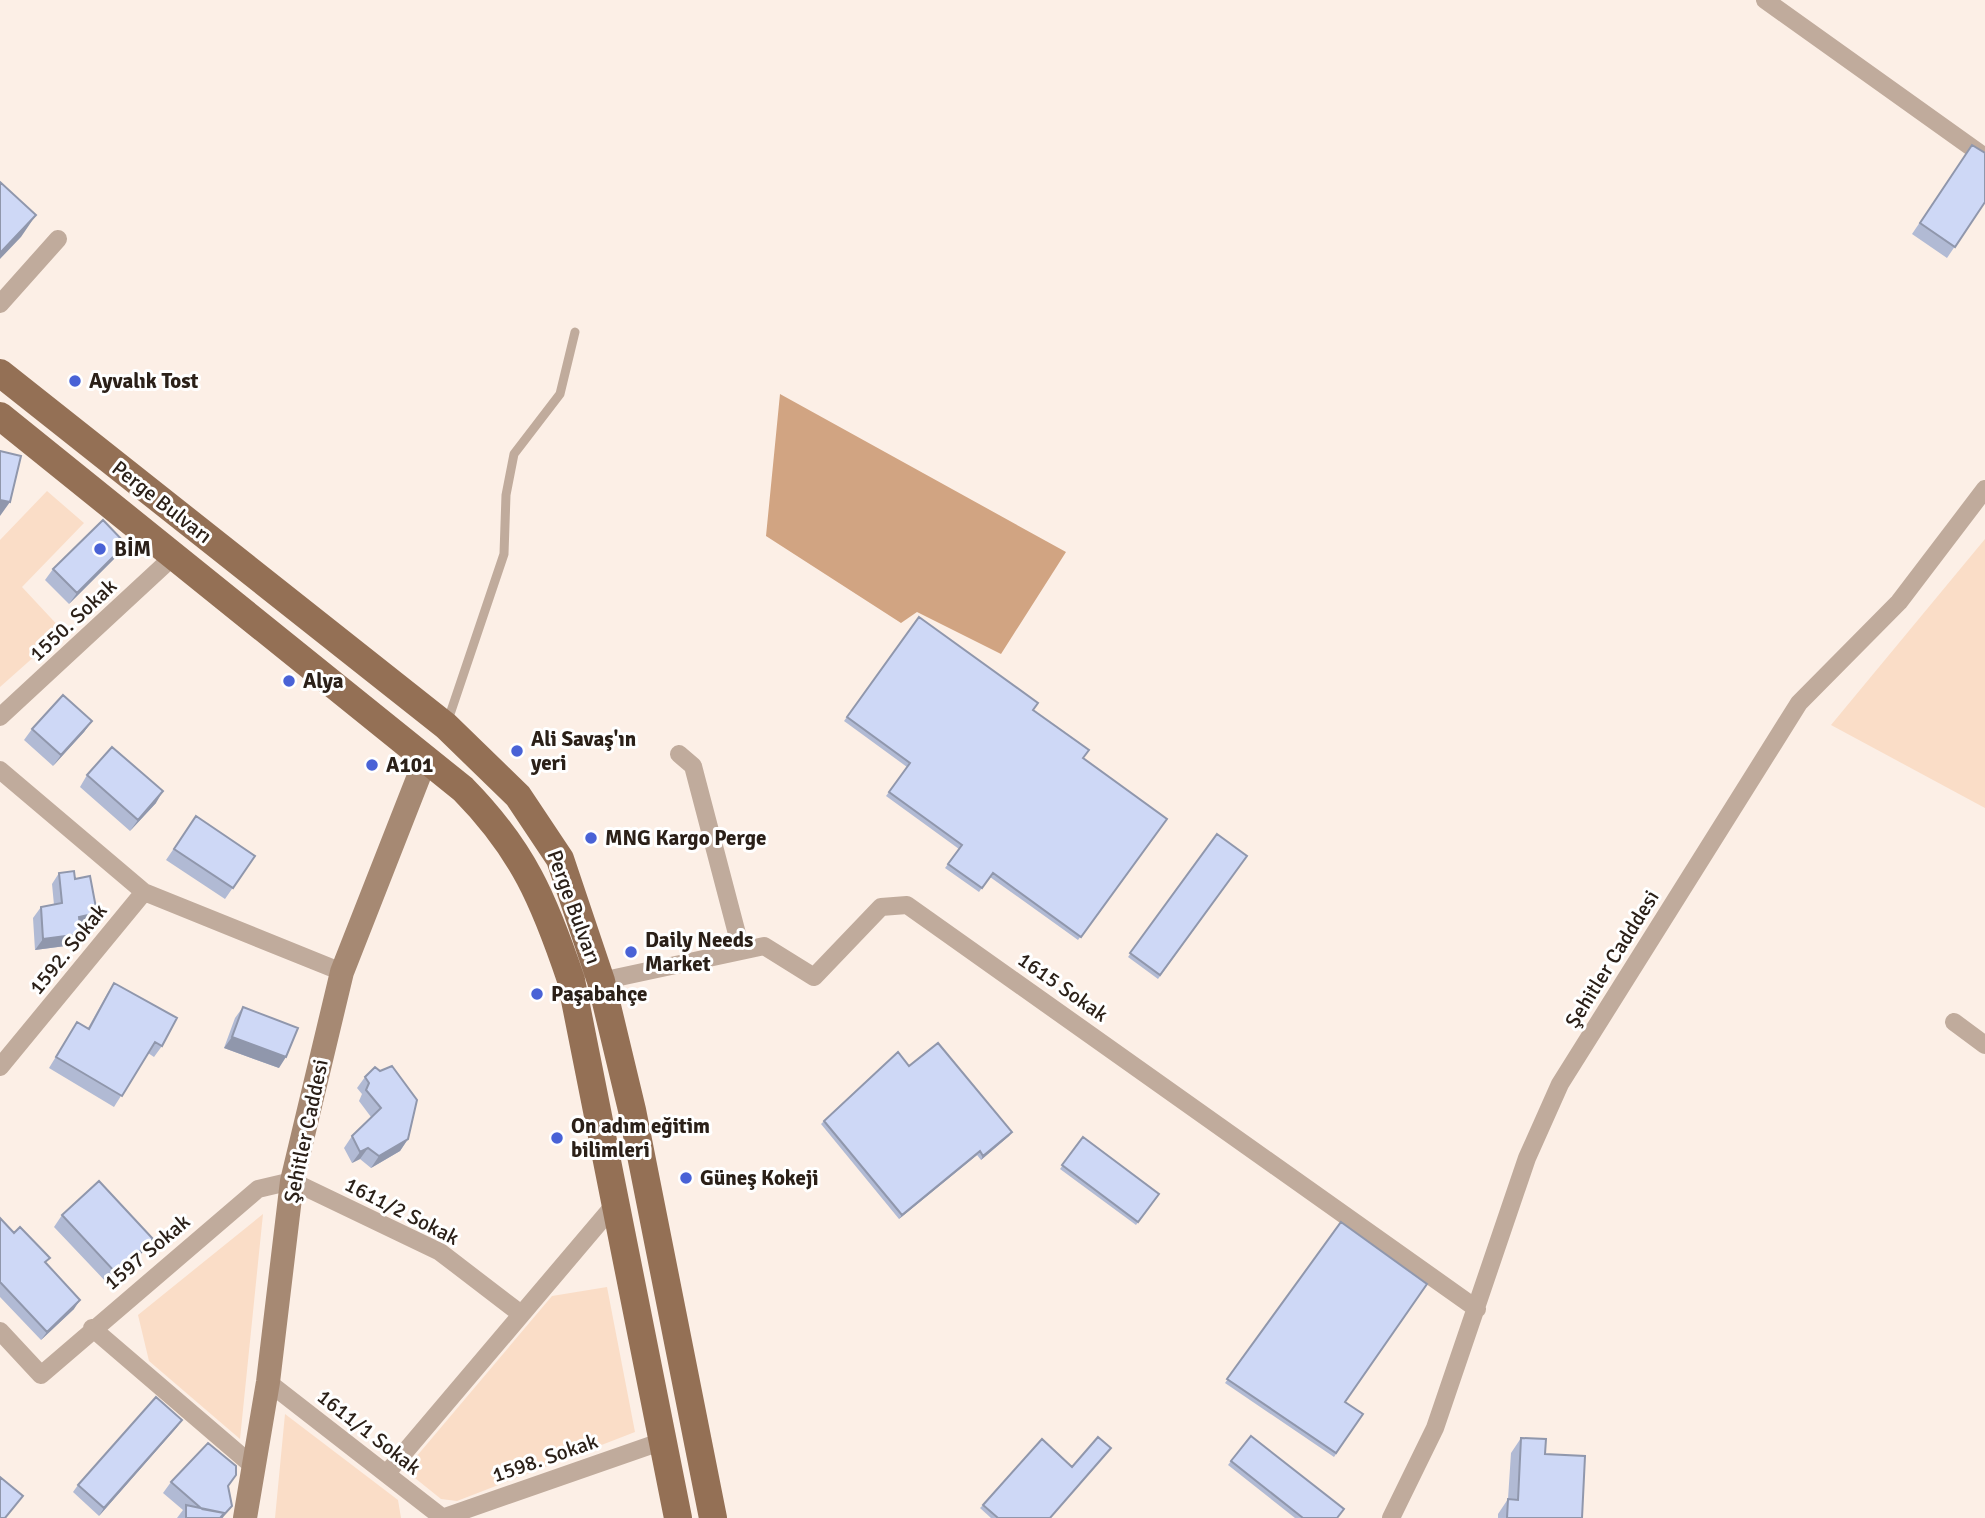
<svg xmlns="http://www.w3.org/2000/svg" width="1985" height="1518" viewBox="0 0 1985 1518" font-family="Signika,sans-serif">
	<rect width="100%" height="100%" fill="#fcefe6"/>
	<path fill="#faddc7" d="M47 491 84 523 22 587 63 631 0 687V540Z
		M1985 539V808L1831 725Z
		M263 1214 240 1439 149 1361 138 1315Z
		M607 1287 635 1432 457 1501 441 1499 405 1470 552 1296Z
		M285 1414 398 1500 401 1518H275Z"/>
	<path fill="#d1a482" d="M780 394 1066 552 1001 654 917 612 901 623 766 536Z"/>
	<g fill="none" stroke-linecap="round" stroke-linejoin="round">
		<path stroke="#c0ab9c" stroke-width="9" d="M447 723 504 554 506 495 514 454 560 394 575 332"/>
		<path stroke="#c0ab9c" stroke-width="18" d="M1765 0 1985 157
			M0 304 58 239
			M0 717 175 555
			M679 754 693 766 741 949
			M0 770 144 892 342 972
			M601 981 764 946 814 977 881 907 907 905 1477 1309
			M1954 1022 1985 1045
			M0 1067 144 892
			M92 1328 254 1467
			M0 1331 41 1375 258 1189 292 1181 440 1252 521 1314
			M268 1382 443 1518
			M387 1473 615 1204
			M442 1518 663 1441
			M1391 1518 1435 1428 1527 1158 1560 1084 1799 703 1899 602 1985 489"/>
		<path stroke="#a68973" stroke-width="24" d="M245 1518 268 1382 292 1181 342 972 426 758"/>
		<path stroke="#947055" stroke-width="28" d="M0 373 446 726 518 796 560 859 601 981 632 1110 713 1518
			M0 416 463 789C523 850 544 900 571 980L678 1518"/>
	</g>
	<path fill="#b1bad4" d="M1972 145 1985 202 1947 258 1912 234Z
		M118 555 69 604 45 580 53 569Z
		M919 617 1033 710 1083 758 1167 819 1078 940 990 877 979 892 945 868 959 849 886 796 907 767 844 721Z
		M92 721 84 732 53 766 24 740 32 729Z
		M87 775 156 803 130 831 80 787Z
		M196 816 255 856 225 899 166 860Z
		M1217 834 1247 856 1158 979 1128 957Z
		M59 873 75 879 97 913 89 924 80 926 81 934 73 945 35 950 33 918 41 907 54 905 52 884Z
		M114 983 162 1046 154 1057 148 1053 114 1107 49 1068 77 1022 88 1028 107 994Z
		M243 1007 279 1068 224 1048 235 1018Z
		M909 1066 1012 1132 1009 1136 981 1160 977 1155 899 1219 821 1124 824 1121Z
		M365 1077 408 1139 400 1151 371 1168 360 1159 352 1163 344 1148 352 1136 371 1117 359 1101 362 1094 357 1088Z
		M1083 1137 1159 1194 1136 1225 1060 1169Z
		M62 1215 153 1239 145 1250 108 1284 54 1227Z
		M0 1218 14 1233 46 1263 74 1309 41 1340 0 1297Z
		M1341 1222 1345 1402 1363 1414 1334 1457 1225 1383Z
		M177 1427 99 1516 73 1492 78 1485Z
		M1521 1438 1545 1454 1582 1518H1498V1514L1508 1499 1511 1453Z
		M1231 1461 1337 1518H1295L1228 1465Z
		M171 1482 228 1487 223 1518H177L183 1510 163 1493Z
		M983 1505 1051 1518H991L980 1508Z"/>
	<path fill="#9097ac" d="M36 215 21 237 0 259V253Z
		M0 500 10 502 0 516Z
		M126 544 118 555 69 604 77 593Z
		M92 721 84 732 53 766 61 755Z
		M163 791 156 803 130 831 138 820Z
		M97 913 89 924 71 928 79 917Z
		M81 934 73 945 35 950 43 939Z
		M232 1037 286 1057 279 1068 224 1048Z
		M1012 1132 1009 1136 981 1160 983 1156Z
		M408 1139 400 1151 371 1168 379 1156Z
		M368 1148 360 1159 352 1163 360 1152Z
		M980 1151 977 1155 899 1219 902 1215Z
		M153 1239 145 1250 108 1284 116 1273Z
		M80 1300 74 1309 41 1340 47 1332Z
		M182 1420 177 1427 99 1516 104 1508Z"/>
	<path fill="#ced8f6" stroke="#9097ac" stroke-width="2" d="M1972 145 1985 153V202L1955 247 1920 223Z
		M0 182 36 215 0 253Z
		M0 451 21 456 10 502 0 500Z
		M103 520 126 544 77 593 53 569Z
		M919 617 1038 703 1033 710 1089 750 1083 758 1167 819 1081 937 993 873 982 888 948 864 962 845 889 792 910 763 847 717Z
		M63 695 92 721 61 755 32 729Z
		M112 747 163 791 138 820 87 775Z
		M196 816 255 856 233 888 174 849Z
		M1217 834 1247 856 1160 975 1130 953Z
		M74 871 75 879 90 876 97 913 79 917 81 934 43 939 41 907 62 903 59 873Z
		M114 983 177 1018 162 1046 155 1042 122 1096 56 1057 77 1022 89 1029Z
		M243 1007 298 1028 286 1057 232 1037Z
		M938 1043 1012 1132 983 1156 980 1151 902 1215 824 1121 898 1052 909 1066Z
		M392 1066 417 1100 408 1139 379 1156 368 1148 360 1152 352 1136 381 1108 366 1090 369 1083 365 1077 375 1067 380 1071Z
		M1083 1137 1159 1194 1138 1222 1062 1165Z
		M99 1181 153 1239 116 1273 62 1215Z
		M0 1218 14 1233 20 1227 50 1258 45 1262 80 1300 47 1332 0 1282Z
		M1341 1222 1427 1284 1345 1402 1363 1414 1336 1453 1227 1379Z
		M156 1397 182 1420 104 1508 78 1485Z
		M1251 1436 1344 1509 1337 1518H1303L1231 1461Z
		M1098 1437 1111 1448 1050 1518H998L983 1505 1042 1439 1072 1467Z
		M1521 1438 1546 1439 1545 1454 1585 1456 1582 1518H1507L1508 1499 1518 1500Z
		M208 1443 236 1466V1475L228 1486 232 1506 221 1518 224 1513 202 1509 171 1482Z
		M0 1477 23 1496 5 1518H0Z
		M186 1505 224 1513 220 1518H186Z"/>
	<g fill="#4962d6" stroke="#fff" stroke-width="2.5">
		<circle cx="75" cy="381" r="7"/>
		<circle cx="100" cy="549" r="7"/>
		<circle cx="289" cy="681" r="7"/>
		<circle cx="517" cy="751" r="7"/>
		<circle cx="372" cy="765" r="7"/>
		<circle cx="591" cy="838" r="7"/>
		<circle cx="631" cy="952" r="7"/>
		<circle cx="537" cy="994" r="7"/>
		<circle cx="557" cy="1138" r="7"/>
		<circle cx="686" cy="1178" r="7"/>
	</g>
	<g text-anchor="middle" stroke-width="6" stroke-linejoin="round" paint-order="stroke">
		<g font-size="21" font-weight="bold" fill="#2b2018" stroke="#fff" text-anchor="start">
			<text x="89" y="388">Ayvalık Tost</text>
			<text x="114" y="556">BİM</text>
			<text x="303" y="688">Alya</text>
			<text x="531" y="746">Ali Savaş'ın<tspan x="531" dy="24">yeri</tspan></text>
			<text x="386" y="772">A101</text>
			<text x="605" y="845">MNG Kargo Perge</text>
			<text x="645" y="947">Daily Needs<tspan x="645" dy="24">Market</tspan></text>
			<text x="551" y="1001">Paşabahçe</text>
			<text x="571" y="1133">On adım eğitim<tspan x="571" dy="24">bilimleri</tspan></text>
			<text x="700" y="1185">Güneş Kokeji</text>
		</g>
		<g font-size="21" fill="#2b2018" stroke="#fff">
			<text transform="translate(162 502) rotate(38)" y="7">Perge Bulvarı</text>
			<text transform="translate(73 620) rotate(-43)" y="7">1550. Sokak</text>
			<text transform="translate(574 907) rotate(70)" y="7">Perge Bulvarı</text>
			<text transform="translate(68 949) rotate(-51)" y="7">1592. Sokak</text>
			<text transform="translate(1612 959) rotate(-58)" y="7">Şehitler Cadddesi</text>
			<text transform="translate(1063 987) rotate(35)" y="7">1615 Sokak</text>
			<text transform="translate(306 1131) rotate(-78)" y="7">Şehitler Caddesi</text>
			<text transform="translate(402 1211) rotate(27)" y="7">1611/2 Sokak</text>
			<text transform="translate(147 1252) rotate(-40)" y="7">1597 Sokak</text>
			<text transform="translate(369 1432) rotate(38)" y="7">1611/1 Sokak</text>
			<text transform="translate(545 1458) rotate(-19)" y="7">1598. Sokak</text>
		</g>
	</g>
</svg>
